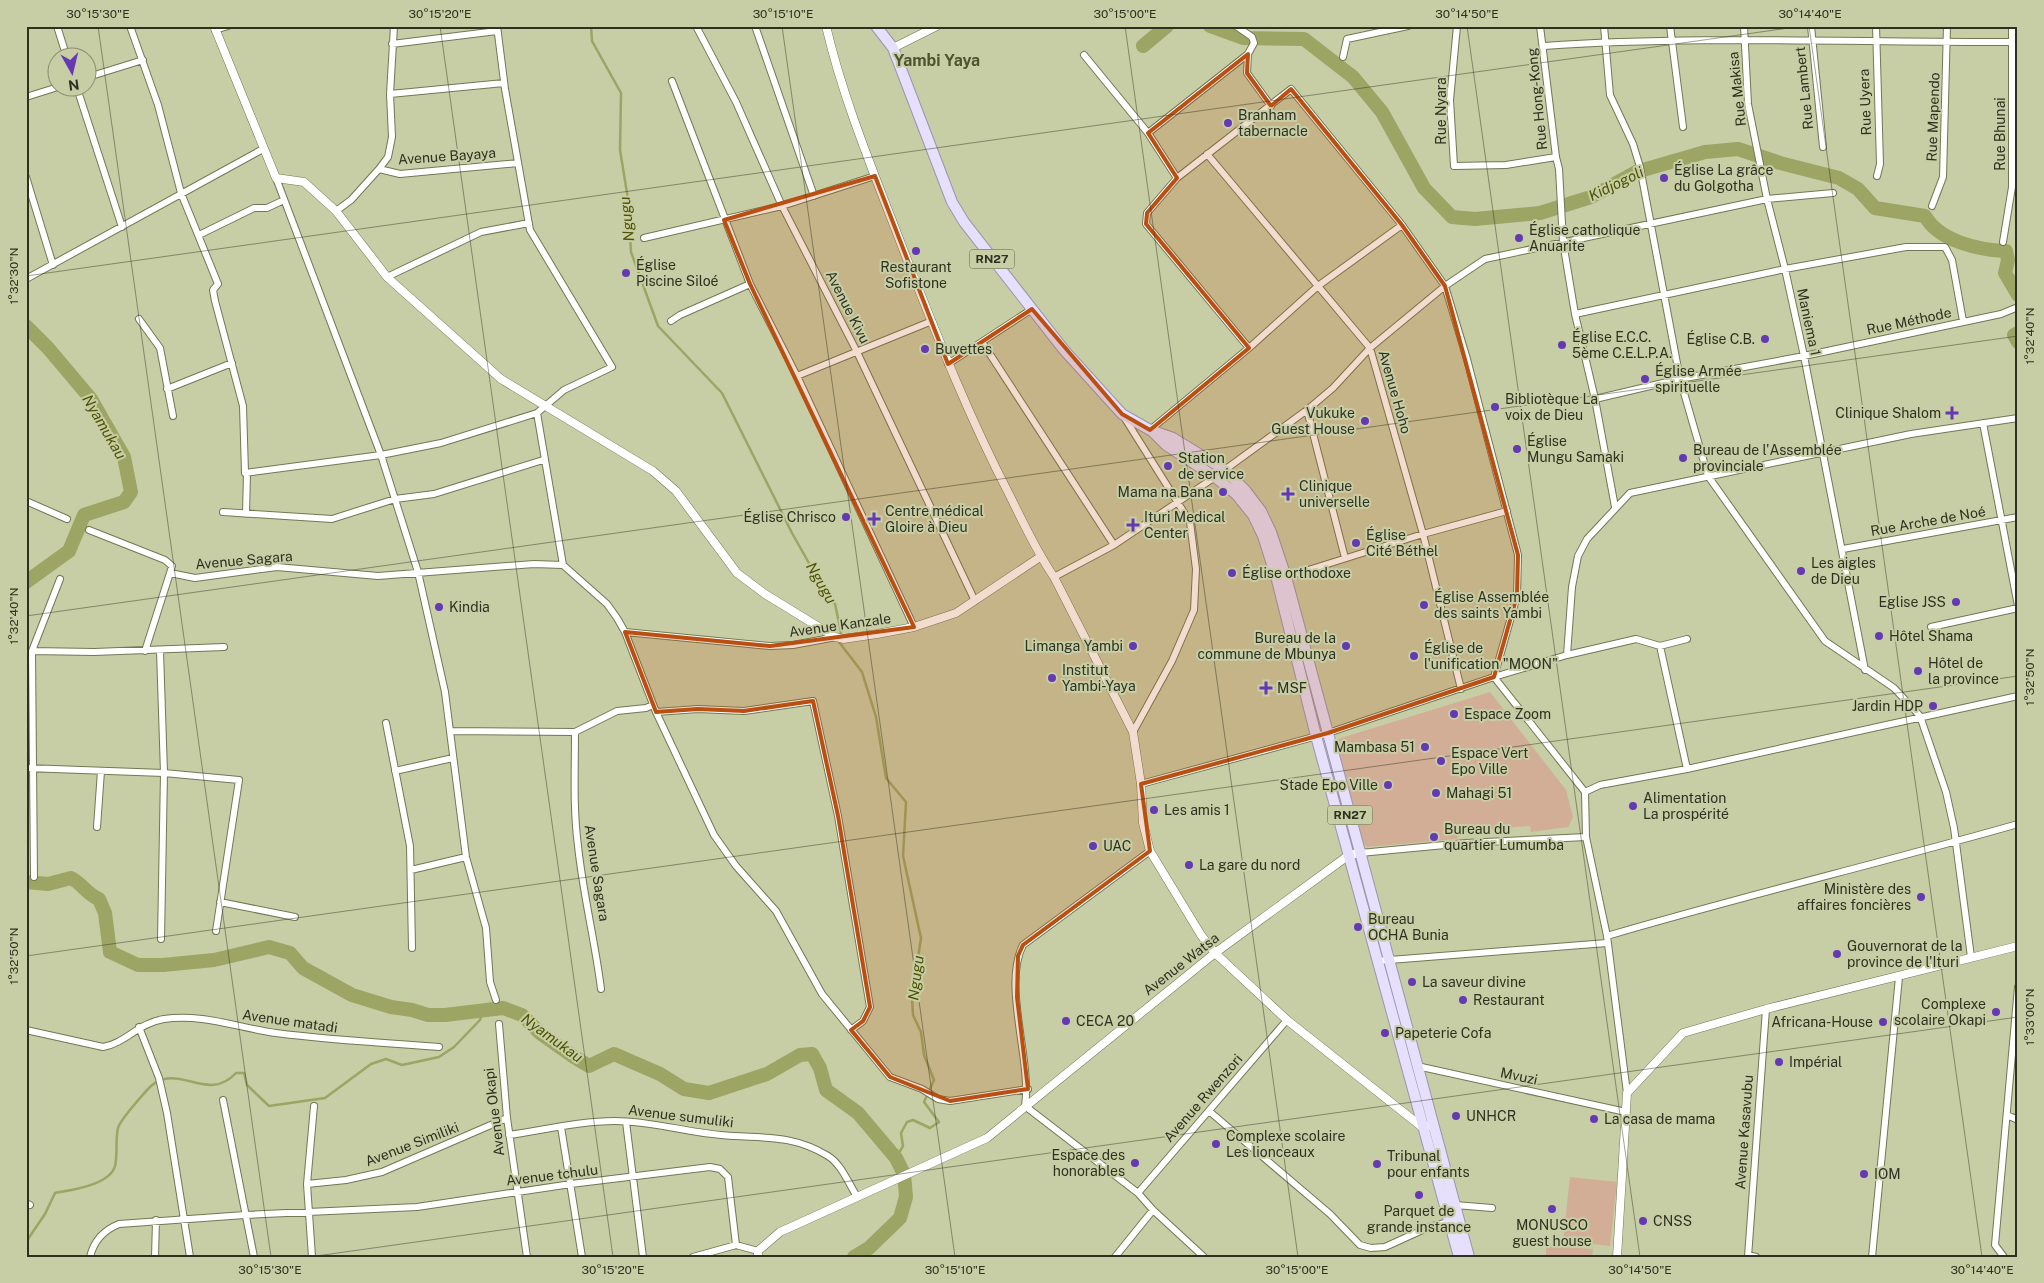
<svg xmlns="http://www.w3.org/2000/svg" width="2044" height="1283" viewBox="0 0 2044 1283" font-family="'Public Sans',sans-serif">
	<rect width="100%" height="100%" fill="#c7cda5"/>
	<path fill="#d3ae96" d="M1490 692 1566 790 1573 817 1568 827 1531 832 1530 826 1464 832 1456 839 1367 847 1362 843 1335 744 1338 739Z
		M1570 1177 1617 1182 1610 1246 1563 1241Z
		M1546 1246 1593 1249 1592 1257H1546Z"/>
	<g fill="none" stroke-linecap="round" stroke-linejoin="round">
		<path stroke="#9ca564" stroke-width="2.5" d="M591 26 592 41 621 93 620 150 628 199 631 252 658 326 722 393 792 533 819 581 835 604 841 632 839 642 862 672 876 717 886 778 906 802 903 856 921 938 912 998 913 1015 921 1032 924 1055 934 1080 924 1102 939 1122 930 1128 913 1120 907 1122 901 1133 903 1146 896 1158
			M26 1242 45 1214 55 1193C71 1190 110 1185 115 1166 118 1154 115 1140 118 1128 120 1120 145 1092 151 1086 179 1062 207 1104 236 1073H244L247 1085 269 1106 325 1098 371 1064 386 1059 402 1065 439 1057 454 1047 480 1020 484 1009"/>
		<path stroke="#9ca564" stroke-width="14" d="M1210 26 1243 38 1304 39 1353 77 1382 112 1424 188 1452 217 1475 219 1540 213 1591 197 1636 172 1705 152 1738 149 1780 163 1839 178 1858 189 1875 208 1925 216C1939 241 1978 250 2006 251L2008 260 2005 273 2018 295
			M1143 46 1167 26
			M26 326 48 348 91 399 124 457 131 492 124 502 84 515 69 551 26 582
			M2018 333 2014 335 2018 342
			M26 882 48 884 71 878C83 884 86 894 99 899L105 913 110 952 138 965H163L214 960 269 947 290 953 303 968 352 995 391 1007 412 1010 428 1015H445L503 1008 522 1015 540 1033 574 1057 589 1066 614 1054 660 1074 684 1089 709 1093 767 1074 800 1055 812 1054 820 1068 826 1090 858 1113 896 1158 904 1174 906 1197 900 1218 869 1248 854 1257"/>
		<g stroke="#727853" stroke-width="8">
			<path id="minor" d="M57 26 67 58
				M130 26 158 105 181 193 218 284 213 290 215 301 243 406 245 473 381 455 441 443 537 413
				M497 26 505 89 530 230 612 367 564 390 537 413 563 565
				M696 26 736 102 782 206 857 352 975 601
				M755 26 814 196
				M1457 26 1450 100 1454 166 1506 165 1556 157 1540 26
				M1604 26 1610 95 1633 144 1640 167 1680 379 1708 476 1825 641 1894 688 1920 716 1946 792 1954 828 1971 957
				M1670 26 1683 127
				M1744 26 1748 104 1767 199 1785 269 1804 356 1865 670
				M1811 26 1823 147
				M1876 26 1880 164 1877 176
				M215 30 228 26
				M392 44 497 31
				M1544 46C1702 35 1860 43 2018 42
				M1248 54 1247 73 1271 106
				M1084 55 1148 133 1177 178
				M1343 57 1347 39 1408 26
				M88 77 143 60
				M672 81 750 284 797 376 914 627
				M77 88 122 227
				M390 94 504 83
				M26 97 58 87
				M1148 133 1248 54 1254 43 1252 37 1236 26
				M1207 154 1370 348 1423 534 1461 689
				M1556 157 1559 169 1563 242 1575 314 1595 399 1615 507
				M379 169 388 157 392 137 390 94 394 26
				M26 177 53 265
				M276 178 381 455 418 572 445 692 466 857 486 928 490 982 496 1000
				M1932 206 1943 177 1947 26
				M336 211 351 200 379 169 400 174 518 163
				M199 235 254 208H267L284 200
				M644 238 782 206 875 176
				M2003 242 2012 187V26
				M387 277 481 232 529 223
				M26 279 263 149
				M1575 314 1785 269 1906 247H1945L1952 260 1963 321
				M139 319 160 348 173 416
				M671 321 680 315 750 284
				M982 342 1114 545 1054 577
				M1249 348 1146 224 1147 213 1177 178 1291 89 1402 225 1445 286 1467 359 1518 555 1517 596 1494 677 1585 792 1586 837 1607 936 1627 1093
				M948 364 1032 309
				M797 376 932 321
				M167 389 232 363
				M1595 399 1680 379 1804 356 2001 314 2018 307
				M1307 410 1345 558
				M1124 417 1190 522 1196 569 1194 610 1172 661 1133 732
				M1983 423 2018 606
				M1150 430 1249 348 1318 286 1402 225
				M26 501 67 519
				M223 512 332 519 395 499 434 494 543 460
				M246 514 247 473
				M89 530 165 560 172 566 170 573 195 578 277 567 378 576 534 564 563 565 607 604 617 618 625 632 656 712 714 835 736 866 776 911 822 994 890 1077 922 1089 938 1099 950 1101 1028 1089
				M1114 545 1215 477 1307 410 1333 388 1370 348 1445 286 1485 259 1767 199 1833 193
				M1843 549 2018 517
				M1286 577 1423 534 1507 511
				M1931 627 2018 608
				M625 632 770 646 793 645 836 637
				M1660 646 1687 769
				M32 651 94 652 224 647
				M145 651 170 573
				M160 651 164 773 161 939
				M1567 655 1636 639 1660 646 1687 639
				M656 712 698 709 744 711 813 701 838 816 870 1007 863 1021 851 1030
				M386 723 410 846 412 948
				M450 731 575 732 617 711 646 708 653 705
				M575 732C575 770 573 808 578 846 583 894 595 941 601 989
				M26 768 164 773 239 780 216 931
				M395 771 453 758
				M1141 784 1328 733 1494 677 1567 655 1572 587 1578 556 1587 539 1630 493 1911 434 2018 418
				M1585 792 1600 785 1687 769 2018 696
				M97 827 101 771
				M1150 851 1023 945C1002 985 1032 1060 1025 1106L1138 1193 1153 1210 1204 1257
				M1360 853 1466 843 1586 837
				M411 870 466 857
				M34 877 32 651 60 579
				M220 902 295 917
				M1607 936C1743 896 1881 863 2018 824
				M1377 961 1607 943
				M499 1024 507 1118 527 1257
				M139 1027 159 1078 167 1113 190 1257
				M26 1030 103 1047C126 1043 138 1023 164 1019 201 1013 239 1028 276 1033 330 1040 385 1043 439 1047
				M1417 1066 1626 1112
				M223 1100 254 1257
				M1209 1111 1330 1214 1360 1245 1371 1248 1385 1247 1429 1227 1449 1222
				M2007 1115 2018 1120
				M626 1122 643 1257
				M561 1127 582 1257
				M509 1135C544 1130 580 1121 615 1121 651 1121 685 1132 721 1135 760 1139 791 1133 828 1156 841 1164 848 1182 856 1195
				M307 1184 346 1180 382 1172 507 1118
				M1138 1193 1287 1020
				M26 1203 30 1205
				M1455 1205 1492 1208
				M1748 1255 1756 1257
				M90 1257C94 1240 104 1230 119 1224L245 1215 417 1207 571 1184 710 1167 720 1169 728 1177 736 1245
				M155 1257 156 1220
				M312 1257 307 1184 314 1106
				M693 1257 736 1245 758 1251
				M1115 1257 1153 1210
				M1748 1257 1766 1009
				M1872 1257 1899 977
				M2004 1257 1995 1245 2018 987"/>
		</g>
		<g stroke="#727853" stroke-width="9">
			<path id="tertiary" d="M214 26 276 178 304 182 336 211 387 277 501 379 653 471 676 491 737 573 765 594 835 637
				M826 26C845 107 879 185 908 262 939 341 970 419 1009 494 1023 522 1036 551 1054 577L1133 732 1141 784 1143 823 1150 851 1201 935 1215 953 1287 1020 1422 1127 1433 1125
				M893 48 937 26
				M836 637 843 639 877 634 914 627 956 613 1040 557
				M758 1257V1251L780 1232 987 1138 1215 953 1349 855 1360 853
				M1617 1257 1627 1093 1683 1033 1766 1009 2018 946"/>
		</g>
		<g stroke="#9b95ae" stroke-width="12">
			<path id="primary" d="M876 26 893 48 952 202 964 222 1064 350 1122 414 1150 430 1173 438 1225 470 1245 490 1261 511 1271 532 1286 577 1469 1257
				M1151 430 1166 445 1215 477 1236 494 1253 515 1263 536 1277 580 1316 736 1459 1257"/>
		</g>
		<use href="#minor" stroke="#fff" stroke-width="6"/>
		<use href="#tertiary" stroke="#fff" stroke-width="8"/>
		<use href="#primary" stroke="#e6e0fd" stroke-width="10"/>
	</g>
	<path fill="#ba4f11" fill-opacity="0.2" stroke="#ba4f11" stroke-width="4" stroke-linejoin="round" d="M1248 54 1247 73 1271 106 1291 89 1402 225 1445 286 1518 555 1517 596 1494 677 1328 733 1141 784 1150 851 1023 945 1018 956 1017 997 1028 1089 950 1101 890 1077 851 1030 863 1021 870 1007 838 816 813 701 744 711 698 709 656 712 625 632 770 646 914 627 750 284 724 220 875 176 948 364 1032 309 1122 414 1150 430 1249 348 1146 224 1147 213 1177 178 1148 133Z"/>
	<path fill="none" stroke="#2e3020" stroke-width="1" stroke-opacity="0.45" d="M98 26 271 1257M440 26 613 1257M782 26 955 1257M1125 26 1298 1257M1467 26 1640 1257M1809 26 1982 1257M26 276 1803 26M26 616 2018 336M26 956 2018 676M309 1257 2018 1017"/>
	<g fill="#6439b1" stroke="#c7cda5" stroke-width="2">
		<circle cx="1228" cy="123" r="5"/>
		<circle cx="1664" cy="178" r="5"/>
		<circle cx="1519" cy="238" r="5"/>
		<circle cx="916" cy="251" r="5"/>
		<circle cx="626" cy="273" r="5"/>
		<circle cx="1765" cy="339" r="5"/>
		<circle cx="1562" cy="345" r="5"/>
		<circle cx="925" cy="349" r="5"/>
		<circle cx="1645" cy="379" r="5"/>
		<circle cx="1495" cy="407" r="5"/>
		<path d="M1949.5 405.5h5v5h5v5h-5v5h-5v-5h-5v-5h5z"/>
		<circle cx="1365" cy="421" r="5"/>
		<circle cx="1517" cy="449" r="5"/>
		<circle cx="1683" cy="458" r="5"/>
		<circle cx="1168" cy="466" r="5"/>
		<circle cx="1223" cy="492" r="5"/>
		<path d="M1285.5 486.5h5v5h5v5h-5v5h-5v-5h-5v-5h5z"/>
		<circle cx="846" cy="517" r="5"/>
		<path d="M871.5 511.5h5v5h5v5h-5v5h-5v-5h-5v-5h5z"/>
		<path d="M1130.5 517.5h5v5h5v5h-5v5h-5v-5h-5v-5h5z"/>
		<circle cx="1356" cy="543" r="5"/>
		<circle cx="1801" cy="571" r="5"/>
		<circle cx="1232" cy="573" r="5"/>
		<circle cx="1956" cy="602" r="5"/>
		<circle cx="1424" cy="605" r="5"/>
		<circle cx="439" cy="607" r="5"/>
		<circle cx="1879" cy="636" r="5"/>
		<circle cx="1133" cy="646" r="5"/>
		<circle cx="1346" cy="646" r="5"/>
		<circle cx="1414" cy="656" r="5"/>
		<circle cx="1918" cy="671" r="5"/>
		<circle cx="1052" cy="678" r="5"/>
		<path d="M1263.5 680.5h5v5h5v5h-5v5h-5v-5h-5v-5h5z"/>
		<circle cx="1933" cy="706" r="5"/>
		<circle cx="1454" cy="714" r="5"/>
		<circle cx="1425" cy="747" r="5"/>
		<circle cx="1441" cy="761" r="5"/>
		<circle cx="1388" cy="785" r="5"/>
		<circle cx="1436" cy="793" r="5"/>
		<circle cx="1633" cy="806" r="5"/>
		<circle cx="1154" cy="810" r="5"/>
		<circle cx="1434" cy="837" r="5"/>
		<circle cx="1093" cy="846" r="5"/>
		<circle cx="1189" cy="865" r="5"/>
		<circle cx="1921" cy="897" r="5"/>
		<circle cx="1358" cy="927" r="5"/>
		<circle cx="1837" cy="954" r="5"/>
		<circle cx="1412" cy="982" r="5"/>
		<circle cx="1463" cy="1000" r="5"/>
		<circle cx="1996" cy="1012" r="5"/>
		<circle cx="1066" cy="1021" r="5"/>
		<circle cx="1883" cy="1022" r="5"/>
		<circle cx="1385" cy="1033" r="5"/>
		<circle cx="1779" cy="1062" r="5"/>
		<circle cx="1456" cy="1116" r="5"/>
		<circle cx="1594" cy="1119" r="5"/>
		<circle cx="1216" cy="1144" r="5"/>
		<circle cx="1135" cy="1163" r="5"/>
		<circle cx="1377" cy="1164" r="5"/>
		<circle cx="1864" cy="1174" r="5"/>
		<circle cx="1419" cy="1195" r="5"/>
		<circle cx="1552" cy="1209" r="5"/>
		<circle cx="1643" cy="1221" r="5"/>
	</g>
	<g text-anchor="middle" stroke-width="4" stroke-linejoin="round" paint-order="stroke">
		<g fill="#c7cda5" stroke="#5c5f48" stroke-width="1">
			<rect x="969.5" y="249.5" width="45" height="19" rx="4"/>
			<rect x="1327.5" y="805.5" width="45" height="19" rx="4"/>
		</g>
		<g font-size="12" font-weight="bold" fill="#2e3020">
			<text x="992" y="263">RN27</text>
			<text x="1350" y="819">RN27</text>
		</g>
		<g font-size="14" fill="#2e3020" stroke="#c7cda5">
			<text transform="translate(1804 88) rotate(-96)" y="5">Rue Lambert</text>
			<text transform="translate(1737 89) rotate(-96)" y="5">Rue Makisa</text>
			<text transform="translate(1537 99) rotate(-96)" y="5">Rue Hong-Kong</text>
			<text transform="translate(1865 102) rotate(-92)" y="5">Rue Uyera</text>
			<text transform="translate(1441 111) rotate(-90)" y="5">Rue Nyara</text>
			<text transform="translate(1933 117) rotate(-88)" y="5">Rue Mapendo</text>
			<text transform="translate(2000 134) rotate(-90)" y="5">Rue Bhunai</text>
			<text transform="translate(447 156) rotate(-4)" y="5">Avenue Bayaya</text>
			<text transform="translate(848 307) rotate(63)" y="5">Avenue Kivu</text>
			<text transform="translate(1909 321) rotate(-12)" y="5">Rue Méthode</text>
			<text transform="translate(1809 322) rotate(78)" y="5">Maniema 1</text>
			<text transform="translate(1395 392) rotate(74)" y="5">Avenue Hoho</text>
			<text transform="translate(1928 521) rotate(-10)" y="5">Rue Arche de Noé</text>
			<text transform="translate(244 560) rotate(-5)" y="5">Avenue Sagara</text>
			<text transform="translate(840 625) rotate(-8)" y="5">Avenue Kanzale</text>
			<text transform="translate(597 873) rotate(81)" y="5">Avenue Sagara</text>
			<text transform="translate(1181 964) rotate(-38)" y="5">Avenue Watsa</text>
			<text transform="translate(290 1021) rotate(8)" y="5">Avenue matadi</text>
			<text transform="translate(1519 1076) rotate(12)" y="5">Mvuzi</text>
			<text transform="translate(1203 1098) rotate(-49)" y="5">Avenue Rwenzori</text>
			<text transform="translate(494 1112) rotate(-97)" y="5">Avenue Okapi</text>
			<text transform="translate(681 1116) rotate(7)" y="5">Avenue sumuliki</text>
			<text transform="translate(1744 1132) rotate(-86)" y="5">Avenue Kasavubu</text>
			<text transform="translate(412 1144) rotate(-21)" y="5">Avenue Similiki</text>
			<text transform="translate(552 1175) rotate(-7)" y="5">Avenue tchulu</text>
		</g>
		<g font-size="14" fill="#2e3020" stroke="#c7cda5" text-anchor="start">
			<text x="1238" y="120">Branham<tspan x="1238" dy="16">tabernacle</tspan></text>
			<text x="1674" y="175">Église La grâce<tspan x="1674" dy="16">du Golgotha</tspan></text>
			<text x="1529" y="235">Église catholique<tspan x="1529" dy="16">Anuarite</tspan></text>
			<text x="636" y="270">Église<tspan x="636" dy="16">Piscine Siloé</tspan></text>
			<text x="916" y="272" text-anchor="middle">Restaurant<tspan x="916" dy="16">Sofistone</tspan></text>
			<text x="1572" y="342">Église E.C.C.<tspan x="1572" dy="16">5ème C.E.L.P.A.</tspan></text>
			<text x="1755" y="344" text-anchor="end">Église C.B.</text>
			<text x="935" y="354">Buvettes</text>
			<text x="1655" y="376">Église Armée<tspan x="1655" dy="16">spirituelle</tspan></text>
			<text x="1505" y="404">Bibliotèque La<tspan x="1505" dy="16">voix de Dieu</tspan></text>
			<text x="1355" y="418" text-anchor="end">Vukuke<tspan x="1355" dy="16">Guest House</tspan></text>
			<text x="1941" y="418" text-anchor="end">Clinique Shalom</text>
			<text x="1527" y="446">Église<tspan x="1527" dy="16">Mungu Samaki</tspan></text>
			<text x="1693" y="455">Bureau de l'Assemblée<tspan x="1693" dy="16">provinciale</tspan></text>
			<text x="1178" y="463">Station<tspan x="1178" dy="16">de service</tspan></text>
			<text x="1299" y="491">Clinique<tspan x="1299" dy="16">universelle</tspan></text>
			<text x="1213" y="497" text-anchor="end">Mama na Bana</text>
			<text x="885" y="516">Centre médical<tspan x="885" dy="16">Gloire à Dieu</tspan></text>
			<text x="836" y="522" text-anchor="end">Église Chrisco</text>
			<text x="1144" y="522">Ituri Medical<tspan x="1144" dy="16">Center</tspan></text>
			<text x="1366" y="540">Église<tspan x="1366" dy="16">Cité Béthel</tspan></text>
			<text x="1811" y="568">Les aigles<tspan x="1811" dy="16">de Dieu</tspan></text>
			<text x="1242" y="578">Église orthodoxe</text>
			<text x="1434" y="602">Église Assemblée<tspan x="1434" dy="16">des saints Yambi</tspan></text>
			<text x="1946" y="607" text-anchor="end">Eglise JSS</text>
			<text x="449" y="612">Kindia</text>
			<text x="1889" y="641">Hôtel Shama</text>
			<text x="1336" y="643" text-anchor="end">Bureau de la<tspan x="1336" dy="16">commune de Mbunya</tspan></text>
			<text x="1123" y="651" text-anchor="end">Limanga Yambi</text>
			<text x="1424" y="653">Église de<tspan x="1424" dy="16">l'unification "MOON"</tspan></text>
			<text x="1928" y="668">Hôtel de<tspan x="1928" dy="16">la province</tspan></text>
			<text x="1062" y="675">Institut<tspan x="1062" dy="16">Yambi-Yaya</tspan></text>
			<text x="1277" y="693">MSF</text>
			<text x="1923" y="711" text-anchor="end">Jardin HDP</text>
			<text x="1464" y="719">Espace Zoom</text>
			<text x="1415" y="752" text-anchor="end">Mambasa 51</text>
			<text x="1451" y="758">Espace Vert<tspan x="1451" dy="16">Epo Ville</tspan></text>
			<text x="1378" y="790" text-anchor="end">Stade Epo Ville</text>
			<text x="1446" y="798">Mahagi 51</text>
			<text x="1643" y="803">Alimentation<tspan x="1643" dy="16">La prospérité</tspan></text>
			<text x="1164" y="815">Les amis 1</text>
			<text x="1444" y="834">Bureau du<tspan x="1444" dy="16">quartier Lumumba</tspan></text>
			<text x="1103" y="851">UAC</text>
			<text x="1199" y="870">La gare du nord</text>
			<text x="1911" y="894" text-anchor="end">Ministère des<tspan x="1911" dy="16">affaires foncières</tspan></text>
			<text x="1368" y="924">Bureau<tspan x="1368" dy="16">OCHA Bunia</tspan></text>
			<text x="1847" y="951">Gouvernorat de la<tspan x="1847" dy="16">province de l'Ituri</tspan></text>
			<text x="1422" y="987">La saveur divine</text>
			<text x="1473" y="1005">Restaurant</text>
			<text x="1986" y="1009" text-anchor="end">Complexe<tspan x="1986" dy="16">scolaire Okapi</tspan></text>
			<text x="1076" y="1026">CECA 20</text>
			<text x="1873" y="1027" text-anchor="end">Africana-House</text>
			<text x="1395" y="1038">Papeterie Cofa</text>
			<text x="1789" y="1067">Impérial</text>
			<text x="1466" y="1121">UNHCR</text>
			<text x="1604" y="1124">La casa de mama</text>
			<text x="1226" y="1141">Complexe scolaire<tspan x="1226" dy="16">Les lionceaux</tspan></text>
			<text x="1125" y="1160" text-anchor="end">Espace des<tspan x="1125" dy="16">honorables</tspan></text>
			<text x="1387" y="1161">Tribunal<tspan x="1387" dy="16">pour enfants</tspan></text>
			<text x="1874" y="1179">IOM</text>
			<text x="1419" y="1216" text-anchor="middle">Parquet de<tspan x="1419" dy="16">grande instance</tspan></text>
			<text x="1653" y="1226">CNSS</text>
			<text x="1552" y="1230" text-anchor="middle">MONUSCO<tspan x="1552" dy="16">guest house</tspan></text>
		</g>
		<g font-size="15" font-style="italic" fill="#4d5301" stroke="#c7cda5">
			<text transform="translate(1616 184) rotate(-26)" y="5">Kidjogoli</text>
			<text transform="translate(627 219) rotate(-96)" y="5">Ngugu</text>
			<text transform="translate(104 427) rotate(60)" y="5">Nyamukau</text>
			<text transform="translate(821 583) rotate(60)" y="5">Ngugu</text>
			<text transform="translate(916 978) rotate(-83)" y="5">Ngugu</text>
			<text transform="translate(552 1038) rotate(36)" y="5">Nyamukau</text>
		</g>
		<g font-size="16" font-weight="bold" fill="#4f5430" stroke="#c7cda5">
			<text x="937" y="66">Yambi Yaya</text>
		</g>
	</g>
	<rect width="2044" height="1283" fill="none" stroke="#c7cda5" stroke-width="55"/>
	<g transform="translate(72 72) rotate(172)"><circle r="24" fill="#c7cda5" stroke="#8a8e70"/>
	<path d="M0-4L9 19L0 12L-9 19Z" fill="#6439b1"/>
	<text y="-8" font-size="14" font-weight="bold" text-anchor="middle" fill="#2e3020">N</text>
	</g>
	<rect x="28" y="28" width="1988" height="1228" fill="none" stroke="#2e3020" stroke-width="2"/>
	<g font-size="12" text-anchor="middle" fill="#2e3020">
		<text x="98" y="18">30°15'30"E</text>
		<text x="440" y="18">30°15'20"E</text>
		<text x="783" y="18">30°15'10"E</text>
		<text x="1125" y="18">30°15'00"E</text>
		<text x="1467" y="18">30°14'50"E</text>
		<text x="1810" y="18">30°14'40"E</text>
		<text transform="translate(14 276) rotate(-90)" y="4">1°32'30"N</text>
		<text transform="translate(2030 336) rotate(-90)" y="4">1°32'40"N</text>
		<text transform="translate(14 616) rotate(-90)" y="4">1°32'40"N</text>
		<text transform="translate(2030 677) rotate(-90)" y="4">1°32'50"N</text>
		<text transform="translate(14 956) rotate(-90)" y="4">1°32'50"N</text>
		<text transform="translate(2030 1017) rotate(-90)" y="4">1°33'00"N</text>
		<text x="270" y="1274">30°15'30"E</text>
		<text x="613" y="1274">30°15'20"E</text>
		<text x="955" y="1274">30°15'10"E</text>
		<text x="1297" y="1274">30°15'00"E</text>
		<text x="1640" y="1274">30°14'50"E</text>
		<text x="1982" y="1274">30°14'40"E</text>
	</g>
</svg>
